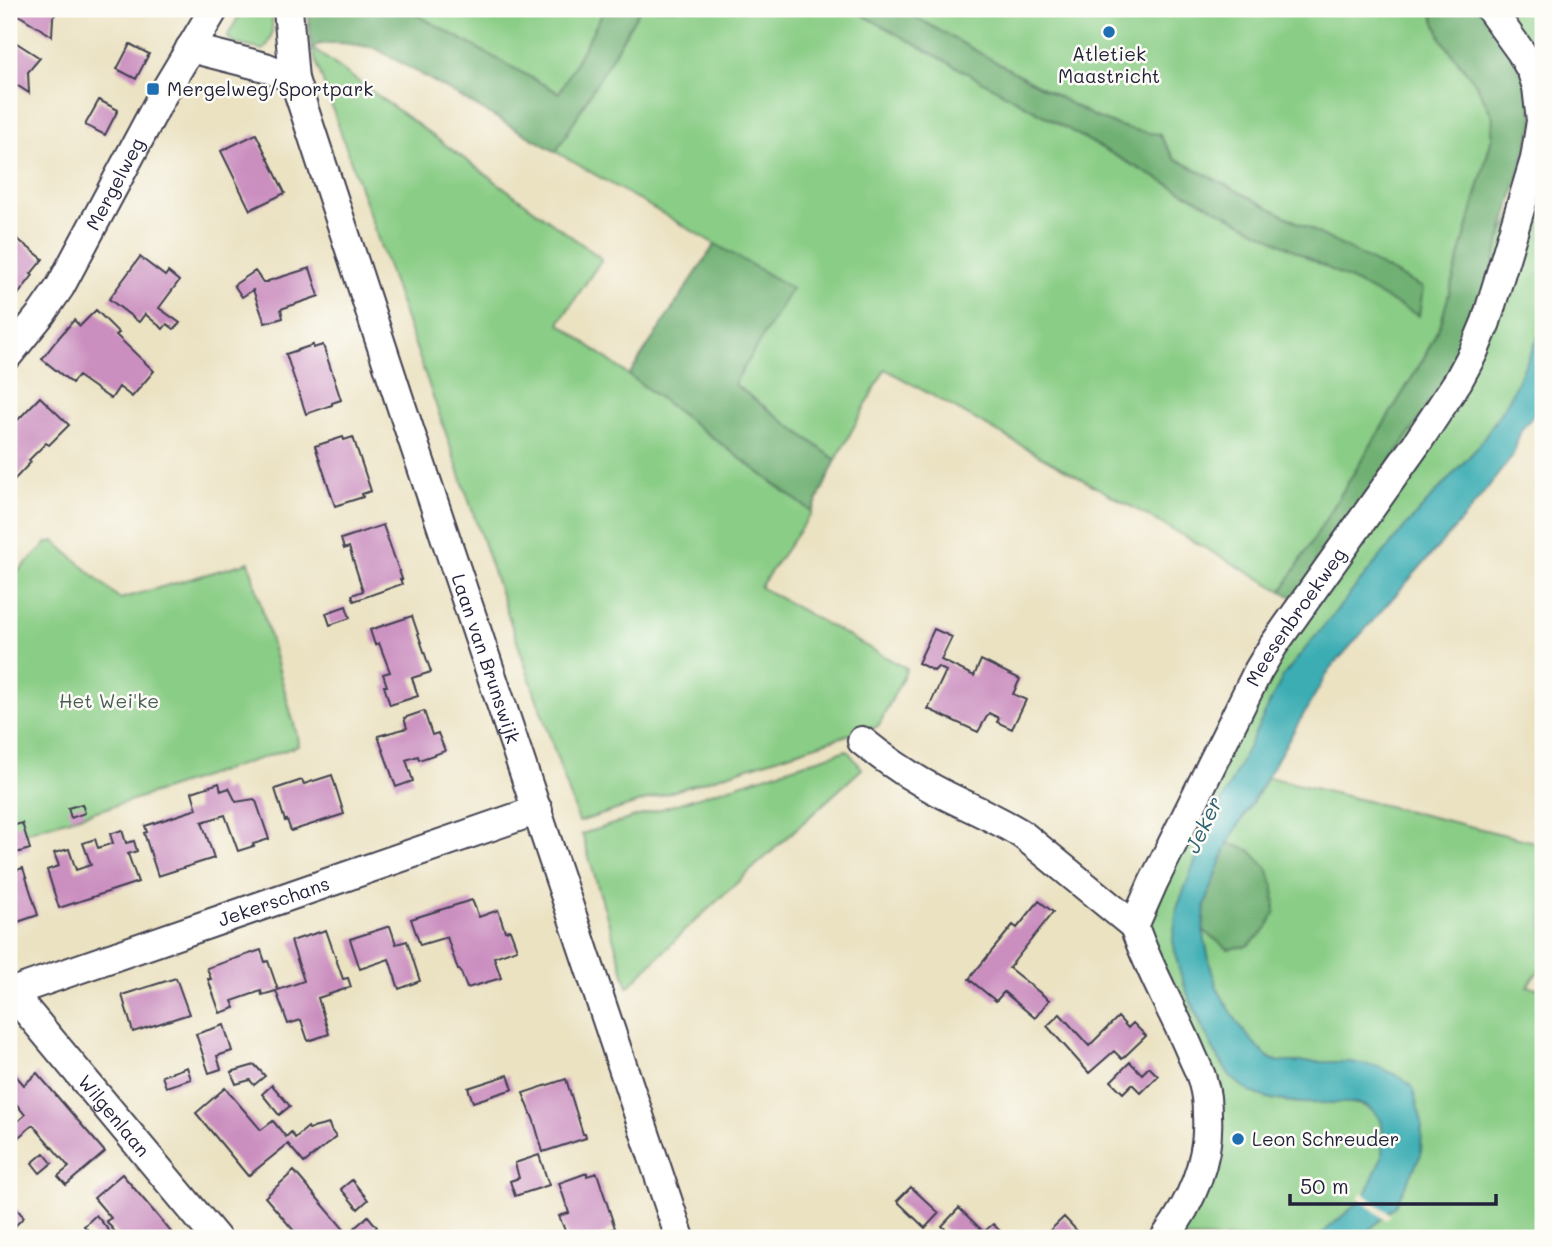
<svg xmlns="http://www.w3.org/2000/svg" width="1552" height="1247" viewBox="0 0 1552 1247" font-family="Mali,sans-serif">
	<rect width="100%" height="100%" fill="#fdfcf7"/>
	<filter id="ink" filterUnits="userSpaceOnUse"><feTurbulence type="fractalNoise" baseFrequency=".0143" numOctaves="2"/><feDisplacementMap in="SourceGraphic" scale="14" xChannelSelector="R" yChannelSelector="G"/><feConvolveMatrix kernelMatrix="1 2 1 2 8 2 1 2 1" color-interpolation-filters="sRGB"/></filter>
	<filter id="wash" filterUnits="userSpaceOnUse"><feTurbulence type="fractalNoise" baseFrequency=".00686" numOctaves="4" result="noise"/><feDisplacementMap in="SourceGraphic" scale="28" xChannelSelector="R" yChannelSelector="G"/><feGaussianBlur stdDeviation="1.57" result="paint"/><feColorMatrix in="noise" values="0 0 0 0 0 0 0 0 0 0 0 0 0 0 0 0 0 1.4 0 .05"/><feComposite in="paint" operator="in"/></filter>
	<g filter="url(#wash)">
		<rect width="100%" height="100%" fill="#ebe2c2"/>
		<path fill="#8acd86" stroke="#567860" stroke-width="2" d="M243 9H272C272 24 275 39 263 50L236 44 227 37Z
			M406 9H605L559 93Z
			M640 9H852L1147 173 1423 288 1174 158 1159 134C1135 132 1115 125 1093 116L901 9H1430L1442 40 1477 86 1493 117 1492 138 1441 323 1424 358 1282 591 885 369 836 460 734 384 791 288 556 152Z
			M1500 9H1543V82Z
			M311 47 602 259 559 323 812 512 760 587 907 669 879 725 871 730H863L579 822 445 431Z
			M1543 158V327L1540 336 1508 401 1478 447 1403 529 1173 940C1175 951 1176 962 1180 972 1188 999 1213 1057 1232 1077 1236 1082 1243 1087 1249 1090 1263 1099 1283 1102 1300 1103 1325 1105 1352 1097 1373 1111L1351 1062H1280C1277 1061 1272 1060 1270 1058 1252 1048 1226 1007 1218 989 1210 970 1207 950 1203 930L1228 949 1250 851 1228 843 1268 777 1543 844V965L1527 986 1543 989V1238H1157L1216 1117 1152 949 1147 916 1152 897Z
			M54 541 120 599 249 562 297 735 298 746 117 805 9 837V580L47 543Z
			M847 750 862 769 683 932 628 987 582 834Z"/>
		<path fill="#6fb073" stroke="#486957" stroke-width="2" d="M308 9H406L559 93 605 9H640L556 152 375 48C355 45 330 39 311 47Z
			M852 9H901L1093 116C1115 125 1135 132 1159 134L1174 158 1423 288 1419 316 1147 173Z
			M1430 9H1482L1522 68 1534 122 1471 341 1299 601 1282 591 1424 358 1441 323 1492 138 1493 117 1477 86 1442 40Z
			M715 244 792 288 734 384 836 460 812 512 629 375Z
			M1228 843 1250 850 1267 868 1274 887 1275 912 1265 931 1247 946 1228 949 1203 930 1205 905Z"/>
		<path fill="#3badb3" stroke="#2e6877" stroke-width="2" d="M1543 327V404L1521 430 1513 455 1468 513 1330 669 1228 843 1205 905 1203 930 1210 965 1218 990 1241 1028 1261 1051 1271 1059 1280 1062H1351L1380 1067 1400 1077 1412 1086 1422 1122 1421 1155 1395 1206 1361 1238H1317L1362 1199 1368 1188 1382 1157 1383 1131 1381 1120 1373 1111 1366 1106 1356 1103H1301L1271 1099 1250 1092 1231 1077 1212 1047 1188 994 1179 970 1173 940 1177 908 1206 833 1283 676 1403 529 1478 447 1508 401Z"/>
		<path fill="#ebe2c2" d="M1362 1192 1391 1215 1386 1220 1358 1198Z"/>
		<g id="blocks">
			<path fill="#ca8ebf" d="M9 9H59L53 17 52 36Z
				M9 38 40 58 28 72 29 93 9 80Z
				M130 44 149 54 136 79 117 69Z
				M99 100 118 110 105 135 85 125Z
				M256 134 285 193 250 210 221 151Z
				M16 238 43 259 31 274 33 275 10 305 14 308 9 316V248Z
				M140 257 165 276 168 272 179 281 159 308 180 323 174 329 167 324 163 329 145 314 139 322 109 299Z
				M310 268 319 296 281 309 283 318 265 323 253 290 242 297 234 285 255 271 263 282H268V281Z
				M96 310 119 333 116 335 154 371 132 397 119 387 111 399 78 376 72 383 42 359 56 341 74 320 80 326Z
				M313 345V348L323 345 341 400 332 403V405L306 414 286 354Z
				M40 397 69 425 49 445 46 443 29 460 31 462 13 481 9 476V429Z
				M343 437 344 440 353 437 371 491 362 494 363 497 335 506 315 446Z
				M383 525 402 579H400L402 584 354 601 352 595 363 591 349 547 344 549 341 539Z
				M346 606 350 618 330 625 326 613Z
				M412 616 431 672 412 678 418 696 390 705 384 686H387L383 674 390 672 379 643 375 645 370 630Z
				M934 629 952 637 941 660 974 676 981 660 1020 679 1013 694 1026 700 1012 729 997 722 999 718 989 713 978 732 928 709 946 671 938 667 934 671 918 663Z
				M424 711 432 735 438 733 445 751 419 760 418 756 406 760 413 781 396 787 378 736 407 728 404 718Z
				M332 775 344 814 291 831 287 820 285 821 275 789 302 780 304 784Z
				M219 783 221 791 229 788 236 802 254 799 255 801H256L269 839 253 844 254 846 238 851 225 815 202 822 214 858 158 876 144 833 147 832 145 826 197 809 192 792Z
				M82 804 85 813 71 818 68 808Z
				M22 823 30 849 16 853 9 827Z
				M122 830 126 843 134 841 137 851 128 854 138 882 59 908 47 870 59 866 54 853 69 849 76 870 91 865 83 843 95 839 98 848 113 843 110 834Z
				M23 868 38 915 9 925V872Z
				M472 900 479 917 498 910 505 931 510 930 517 949 494 957 501 978 467 988 460 970H458L447 937 420 945 411 919Z
				M1039 901 1053 912 1009 968 1049 1000 1035 1018 1004 992 996 1001 969 979 1013 925 1017 928Z
				M390 926 396 944 407 941 420 981 399 989 389 959 360 969 350 939Z
				M326 930 343 979 348 978 351 987 318 998 329 1034 308 1041 301 1020 288 1024 276 991 262 995 261 991 232 1001 235 1008 220 1013 208 979H211L207 968 261 950 265 962 268 961 278 990 304 981 291 941Z
				M176 978 189 1014 133 1032 122 995Z
				M1060 1014 1089 1046 1118 1017 1128 1028 1133 1023 1146 1036 1122 1059 1114 1051 1089 1073 1047 1026Z
				M224 1025 232 1051 217 1056 221 1069 209 1073 196 1034Z
				M1130 1062 1142 1074 1149 1067 1158 1076 1141 1093 1132 1084 1123 1093 1111 1081Z
				M255 1065 265 1076 254 1085 250 1080 236 1084 231 1072Z
				M187 1067 191 1079 166 1087 162 1076Z
				M11 1070 24 1085 37 1073 105 1152 66 1185 58 1176 69 1167 33 1125 9 1145V1129L25 1115 17 1105 9 1112V1073Z
				M508 1075 513 1089 473 1102 468 1088Z
				M566 1079 583 1134H585L586 1138 543 1152 534 1121 523 1093Z
				M272 1085 290 1106 279 1115 262 1094Z
				M225 1088 261 1130 273 1121 286 1137 291 1132 295 1138 308 1127 309 1129 329 1124 331 1130 336 1137 304 1163 288 1144 248 1176 196 1113Z
				M44 1153 52 1163 40 1173 32 1163Z
				M539 1155 549 1185 515 1196 510 1181 519 1178 515 1163Z
				M294 1171 348 1234 343 1238H300L265 1197Z
				M587 1173V1176L597 1173 615 1228 606 1231V1233L592 1238H568L559 1216 569 1213 559 1183Z
				M122 1174 156 1214 176 1238H120L106 1221 111 1218 94 1198Z
				M352 1180 368 1200 358 1209 341 1189Z
				M911 1187 939 1213 925 1228 897 1201Z
				M14 1206 24 1217 9 1232V1211Z
				M959 1208 990 1238H955L942 1226Z
				M96 1215 111 1233 105 1238H95L84 1226Z
				M368 1216 377 1227 363 1238H356L350 1232Z
				M1064 1217 1081 1235 1078 1238H1042Z
				M993 1224 1002 1233 997 1238H994L986 1230Z
				M17 1231 23 1238H9Z"/>
		</g>
	</g>
	<g filter="url(#ink)">
		<use href="#blocks" fill-opacity="0" stroke="#403f4f" stroke-width="2"/>
		<g fill="none" stroke-linecap="round" stroke-linejoin="round">
			<g stroke="#403f4f" stroke-width="32">
				<g id="minor">
					<path id="s1" d="M288 9 294 79 400 402 680 1238"/>
					<path d="M190 48 265 67 294 79"/>
					<path id="s2" d="M9 354 42 313 60 287 163 94 214 9"/>
					<path d="M862 741C888 762 915 780 945 795 971 808 998 819 1023 835L1134 926"/>
					<path id="s3" d="M11 992 216 1238"/>
					<path id="s4" d="M9 993 538 810"/>
					<path id="s5" d="M1165 1238C1192 1201 1210 1161 1207 1115 1207 1104 1206 1093 1203 1083 1201 1073 1195 1063 1191 1053 1173 1010 1149 970 1134 926L1153 883 1258 671 1273 646 1417 443 1458 381 1473 353 1486 322 1535 159 1541 121 1537 87 1532 72 1521 52 1490 9"/>
				</g>
			</g>
			<use href="#minor" stroke="#fff" stroke-width="28"/>
		</g>
	</g>
	<g fill="#1f6fb2" stroke="#fdfcf7" stroke-width="2.5">
		<circle cx="1109" cy="32" r="7"/>
		<rect x="146" y="82" width="14" height="14" rx="3.5"/>
		<circle cx="1238" cy="1139" r="7"/>
	</g>
	<g text-anchor="middle" stroke-width="5" stroke-linejoin="round" paint-order="stroke">
		<g font-size="19" fill="#22223b" stroke="#fdfcf7" text-anchor="start">
			<text x="1109" y="61" text-anchor="middle">Atletiek<tspan x="1109" dy="22">Maastricht</tspan></text>
			<text x="167" y="96">Mergelweg/Sportpark</text>
			<text x="1252" y="1146">Leon Schreuder</text>
		</g>
		<g font-size="19" fill="#22223b" stroke="#fdfcf7">
			<text dy="7" stroke="none"><textPath href="#s2" startOffset="201">Mergelweg</textPath></text>
			<text dy="7" stroke="none"><textPath href="#s5" startOffset="686">Meesenbroekweg</textPath></text>
			<text dy="7" stroke="none"><textPath href="#s1" startOffset="681">Laan van Brunswijk</textPath></text>
			<text dy="7" stroke="none"><textPath href="#s4" startOffset="280">Jekerschans</textPath></text>
			<text dy="7" stroke="none"><textPath href="#s3" startOffset="161">Wilgenlaan</textPath></text>
		</g>
		<g font-size="19" fill="#465e55" stroke="#fdfcf7">
			<text x="109" y="708">Het Wei'ke</text>
		</g>
		<g font-size="21" font-style="italic" fill="#2d6171" stroke="#fdfcf7">
			<text transform="translate(1204 825) rotate(-65)" y="7">Jeker</text>
		</g>
	</g>
	<rect width="1552" height="1247" fill="none" stroke="#fdfcf7" stroke-width="35"/>
	<path d="M1290 1194v10h206v-10" fill="none" stroke="#22223b" stroke-width="3.5"/>
	<text x="1300" y="1194" font-size="21" fill="#22223b" stroke="#fdfcf7" stroke-width="5" paint-order="stroke">50 m</text>
</svg>
